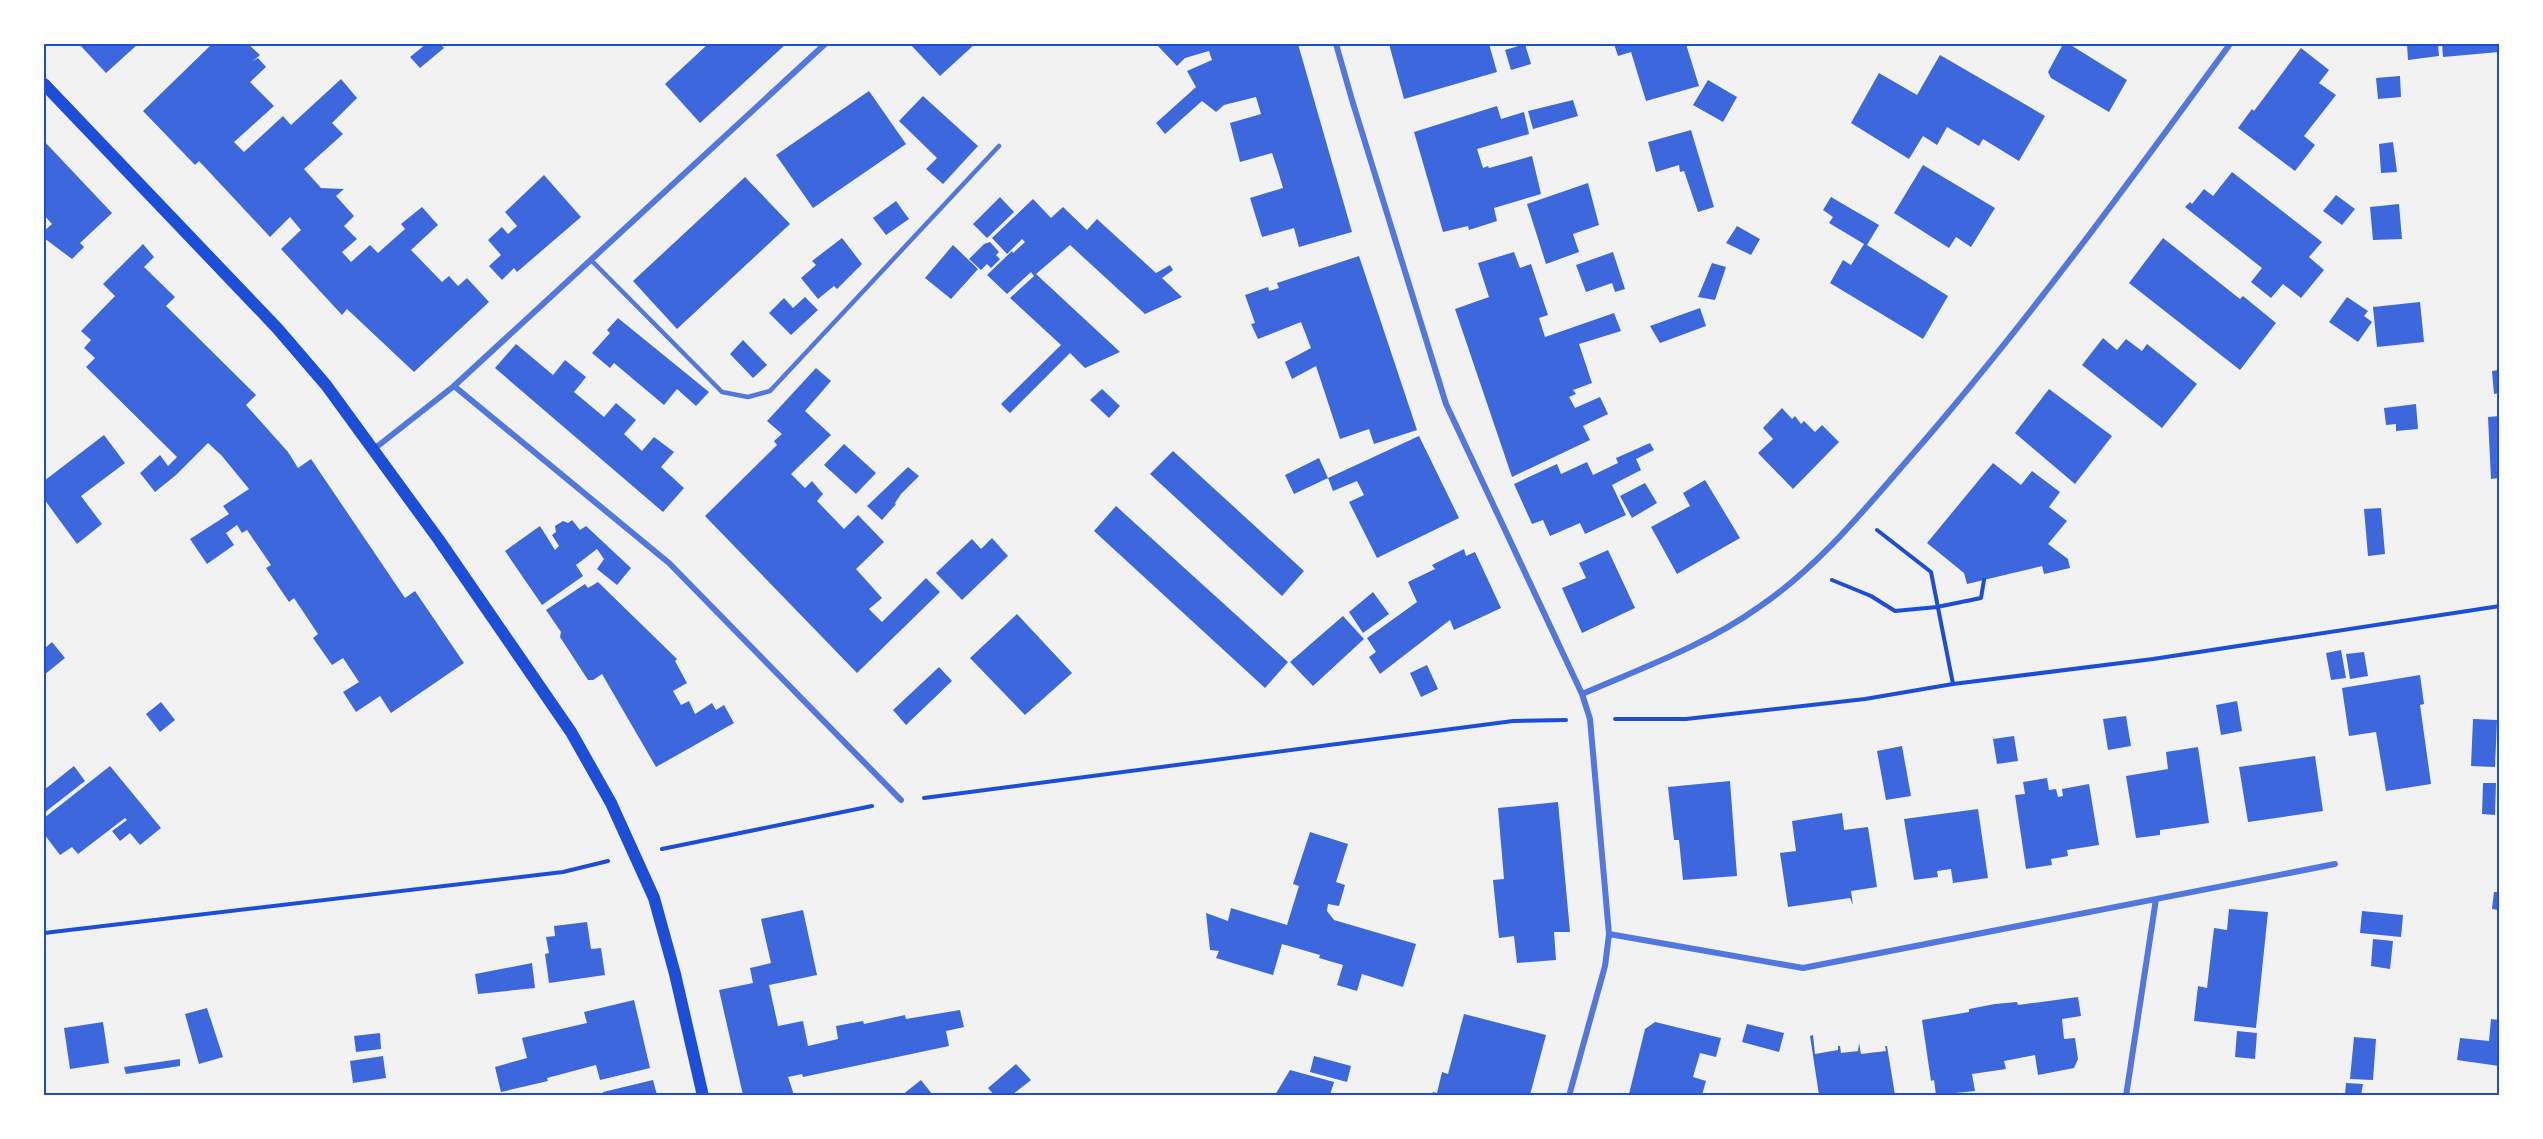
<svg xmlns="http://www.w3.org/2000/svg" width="2543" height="1139" viewBox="0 0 2543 1139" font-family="Mulish,sans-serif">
	<rect width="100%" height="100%" fill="#f2f2f2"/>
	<path fill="#3d67dc" d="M79 44H135L137 45 106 73Z
		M212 44H248L260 55 253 61 258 58 266 67 250 82 274 106 234 142 244 152 283 116 291 125 341 79 357 98 332 123 343 134 304 169 321 188 344 189 336 196 354 216 344 226 357 239 342 252 351 262 370 245 378 253 405 229 401 224 422 207 438 225 411 250 442 282 449 276 458 286 467 278 489 302 414 372 347 309 342 315 281 249 301 230 290 217 270 237 199 161 195 165 143 111Z
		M426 44H440L444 48 420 68 410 57Z
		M708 44H786L700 123 665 84Z
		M910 44H975L940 76Z
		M1156 44H1298L1352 232 1299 247 1294 228 1262 237 1250 198 1283 188 1278 171 1272 153 1240 162 1230 123 1261 114 1256 97 1224 105 1216 112 1202 101 1165 134 1156 123 1196 87 1187 71 1212 60 1209 51 1185 58 1177 66Z
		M1389 44H1477V46L1489 44 1497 72 1404 99Z
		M1525 44 1531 64 1511 70 1505 50Z
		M1614 44H1686L1699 86 1646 101 1631 52 1618 56Z
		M2069 44 2127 80 2109 112 2051 78 2048 72 2062 46Z
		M2407 44H2438L2439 56 2408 60Z
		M2442 44H2499V52L2443 57Z
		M2301 48 2329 70 2319 83 2336 95 2304 136 2315 145 2295 171 2238 128 2252 109 2254 111Z
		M1940 55 2045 116 2019 161 1983 139 1979 146 1947 127 1937 145 1923 136 1909 159 1851 123 1879 73 1917 95Z
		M2400 76 2401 97 2378 99 2376 78Z
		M1708 80 1737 97 1723 122 1693 105Z
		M869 91 906 144 813 208 776 155Z
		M923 96 978 146 943 184 926 169 937 158 899 121Z
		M1573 100 1578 116 1533 129 1528 111Z
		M1497 106 1501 119 1524 112 1529 134 1477 149 1483 168 1488 166 1489 168 1532 156 1541 194 1494 208 1497 221 1469 230 1468 226 1443 232 1414 132Z
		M1691 130 1714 207 1698 212 1684 171 1680 172 1679 165 1656 172 1648 142Z
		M44 141 112 213 80 243 84 247 72 259 44 238V231L52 224 44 215Z
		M2393 142 2397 172 2381 173 2379 144Z
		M1923 165 1995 208 1971 247 1956 237 1949 248 1894 213Z
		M2232 172 2322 242 2309 257 2324 270 2301 298 2283 284 2271 298 2251 282 2262 268 2185 207 2190 202 2192 204 2204 189 2213 196Z
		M544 175 581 217 517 272 514 268 502 280 489 266 501 255 488 240 502 227 508 234 517 226 505 212Z
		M745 177 790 224 677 329 633 281Z
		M1588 183 1599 225 1573 234 1579 252 1546 264 1527 204Z
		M2336 195 2355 209 2342 225 2323 211Z
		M1000 197 1014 212 987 238 973 224Z
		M1831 197 1879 225 1867 245 1948 296 1923 339 1830 283 1843 260 1851 265 1864 244 1829 223 1833 217 1823 210Z
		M1033 199 1051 218 1063 207 1087 230 1097 219 1156 273 1170 265 1173 270 1162 278 1182 297 1145 314 1070 245 1036 274 1120 352 1085 368 1070 353 1010 413 1001 404 1061 345 1010 298 1034 276 1031 272 1007 294 987 275 1012 251 1013 253 1025 242 1022 239 1007 254 992 238Z
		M896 201 909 219 886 235 873 218Z
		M2399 204 2402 239 2373 240 2370 207Z
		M1737 226 1760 239 1751 255 1726 243Z
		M842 238 862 264 837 289 834 286 818 299 801 278 816 265 812 261Z
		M2163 238 2240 299 2243 296 2276 323 2240 370 2129 283Z
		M990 242 999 252 996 255 1000 259 991 268 987 264 981 270 969 259 984 244Z
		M143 244 154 257 144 267 175 297 166 306 256 395 246 405 288 452 298 468 311 459 405 598 415 591 464 663 391 713 380 696 356 712 343 692 359 682 343 658 332 665 313 638 318 634 294 598 289 602 266 568 271 565 247 530 242 533 237 525 226 533 234 545 207 564 190 539 229 514 223 506 249 489 222 456 208 443 176 475 155 492 140 473 160 455 168 466 177 457 86 367 95 358 84 348 91 340 81 331 115 296 103 284Z
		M953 245 978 269 951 299 925 278Z
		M1514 252 1520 268 1531 264 1548 315 1539 318 1545 337 1614 313 1621 331 1579 344 1592 383 1573 390 1576 394 1569 397 1575 408 1600 397 1608 414 1583 426 1590 440 1512 477 1455 309 1489 297 1478 263Z
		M1613 252 1625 289 1615 292 1612 283 1586 292 1576 265Z
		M1359 256 1417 430 1374 444 1369 429 1340 439 1316 366 1292 379 1285 362 1311 348 1301 322 1258 339 1251 324 1255 323 1245 295 1268 287 1269 291 1279 288 1277 283Z
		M1712 263 1726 267 1715 300 1698 297Z
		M805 297 818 310 791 335 769 313 784 298 793 308Z
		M2347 297 2368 311 2364 316 2372 322 2358 342 2329 322Z
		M2420 302 2424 342 2377 347 2373 307Z
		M1700 308 1706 326 1660 343 1650 326Z
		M618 318 709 392 696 406 677 389 664 405 614 363 610 368 592 353 610 333 607 330Z
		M2103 338 2117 350 2126 339 2142 351 2147 344 2197 384 2162 428 2082 365Z
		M743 340 767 365 753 378 730 354Z
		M516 344 553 375 565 360 586 377 574 392 604 417 616 403 636 420 624 434 642 451 654 437 674 452 661 467 684 488 663 512 495 368Z
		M816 368 831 381 805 411 831 435 791 474 805 488 812 481 823 494 817 501 844 529 858 515 884 542 856 569 882 598 869 609 882 622 926 578 940 592 857 673 705 516 777 445 774 441 782 434 767 421Z
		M2499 370V393L2494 394 2492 371Z
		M1102 389 1120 406 1109 418 1090 400Z
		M2049 389 2112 436 2075 484 2015 433Z
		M2416 404 2418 429 2396 431V424L2386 425 2384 408Z
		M1782 408 1792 419 1795 416 1801 424 1804 421 1815 432 1822 425 1839 442 1793 489 1758 453 1773 439 1763 428Z
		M2499 416V478L2491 479 2488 417Z
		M104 435 125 463 81 496 102 524 77 544 44 499V481Z
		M1419 436 1459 518 1377 558 1349 502 1364 495 1357 481 1333 491 1328 478 1294 494 1285 475 1319 458 1328 478Z
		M1650 443 1654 450 1636 459 1641 470 1612 485 1626 515 1585 534 1580 523 1550 536 1543 520 1532 524 1514 484 1557 464 1561 474 1587 462 1593 475 1618 463 1616 458Z
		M844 444 876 473 856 494 824 465Z
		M1173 451 1304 571 1282 596 1150 474Z
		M1993 463 2021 485 2032 471 2060 492 2049 507 2067 521 2048 544 2068 559 2070 568 2044 574 2042 566 1967 584 1964 573 1927 543Z
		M908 467 919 476 901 494 895 503 896 504 882 520 867 506Z
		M1705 480 1740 538 1677 574 1651 527 1690 506 1683 493Z
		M1645 483 1657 503 1632 518 1620 496Z
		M1116 506 1288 662 1265 688 1094 531Z
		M2381 508 2385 554 2368 556 2364 509Z
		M572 520 580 530 586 526 631 568 617 585 597 569 604 559 597 549 576 565 583 576 542 605 505 551 540 526 555 550 559 546 552 535 556 532 555 526 563 521 568 523Z
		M992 538 1008 556 962 600 936 573 972 539 981 549Z
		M1464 549 1466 556 1475 552 1501 608 1454 630 1450 620 1380 674 1369 657 1376 652 1367 638 1417 602 1408 582 1435 569 1432 565Z
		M1608 550 1635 608 1582 633 1562 588 1586 578 1579 563Z
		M598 582 677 659 675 661 687 683 673 691 681 705 689 701 695 714 712 703 716 710 724 705 734 723 656 767 602 674 593 680H588L560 637 561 632 546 610 585 584 588 588Z
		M1373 592 1389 614 1363 633 1349 612Z
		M1017 614 1072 673 1025 715 970 658Z
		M1343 616 1364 639 1313 686 1290 662Z
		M52 642 65 658 44 675V649Z
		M2341 650 2346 678 2331 680 2326 653Z
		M2364 652 2368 676 2350 679 2346 654Z
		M1427 665 1438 689 1421 697 1410 673Z
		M939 667 952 681 906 725 893 710Z
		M2420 675 2424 704 2420 705 2431 784 2386 791 2376 732 2349 736 2342 688Z
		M2237 701 2242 731 2221 735 2216 705Z
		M161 702 175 720 160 732 146 714Z
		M2126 716 2131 746 2108 750 2103 719Z
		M2473 719 2497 720 2495 767 2471 766Z
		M2014 736 2018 761 1997 764 1993 739Z
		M1902 746 1911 796 1886 800 1877 751Z
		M2198 747 2209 823 2160 830V835L2136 838 2126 776 2168 769 2166 752Z
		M2315 756 2323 811 2248 822 2239 767Z
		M74 766 85 781 44 813V790Z
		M110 766 161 828 140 845 130 833 120 841 112 831 127 820 125 818 78 854 72 847 60 855 44 834V818Z
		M2047 778 2049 790 2056 789 2058 797 2063 796 2062 789 2089 784 2099 845 2067 850 2068 856 2051 859 2052 865 2026 869 2015 795 2025 794 2023 782Z
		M1730 781 1737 876 1683 880 1679 840H1674L1668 787Z
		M2483 783H2496L2495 815 2482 814Z
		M1558 802 1570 932H1554L1556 960 1517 963 1514 936 1499 938 1493 880 1504 879 1498 808Z
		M1978 809 1988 878 1953 883 1951 869 1937 871 1938 877 1914 880 1904 819Z
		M1842 813 1844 830 1868 827 1877 887 1851 891 1853 905 1850 898 1788 907 1780 853 1796 851 1792 821Z
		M1310 832 1348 844 1336 882 1345 885 1339 906 1328 904 1327 911 1334 920 1416 944 1403 987 1362 974 1357 991 1337 985 1343 965 1319 958 1320 955 1282 944 1273 975 1216 958 1219 951 1210 950 1206 913 1228 921 1231 908 1287 925 1299 886 1293 884Z
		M2494 892H2499V910L2492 909Z
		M2229 909 2268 912 2256 1028 2194 1021 2198 986 2207 988 2214 928 2227 930Z
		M803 910 817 975 769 985 778 1026 803 1021 808 1046 838 1039 836 1026 863 1021 864 1024 905 1015 906 1019 960 1010 964 1027 946 1031 949 1046 803 1077 802 1074 788 1077 794 1095H743L719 990 753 983 750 968 771 963 761 919Z
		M2362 911 2403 915 2401 937 2360 933Z
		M587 922 591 949 601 948 605 975 549 983 545 954 549 953 546 937 555 936 554 926Z
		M2373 939 2393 941 2390 969 2371 966Z
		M532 963 535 988 478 994 475 974Z
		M2078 997 2081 1016 2062 1019 2064 1039 2075 1038 2078 1059 2074 1068 2038 1075 2035 1055 2004 1061 2006 1069 1972 1074 1975 1091 1936 1095 1934 1080 1931 1081 1922 1020 1969 1012V1009L1995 1004 2017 1002 2018 1005Z
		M634 1000 650 1068 600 1080 596 1065 547 1078 548 1081 501 1092 495 1067 527 1058 522 1038 587 1023 584 1012Z
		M207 1008 223 1057 199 1064 185 1014Z
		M1464 1014 1546 1035 1530 1095H1432L1433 1092 1437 1093 1442 1072 1448 1074Z
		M2491 1019 2499 1020V1066L2457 1060 2460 1038 2489 1041Z
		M103 1022 109 1063 70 1069 64 1028Z
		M1655 1022 1721 1038 1716 1057 1700 1053 1693 1077 1706 1081 1702 1095H1633L1629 1094 1645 1029Z
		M1747 1024 1784 1033 1779 1052 1742 1042Z
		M2237 1031 2257 1033 2255 1059 2235 1057Z
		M380 1033 381 1049 356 1052 354 1036Z
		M1813 1035 1815 1054 1838 1050V1046H1840L1841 1053 1858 1051 1859 1043 1861 1054 1886 1051 1885 1046H1887L1895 1095H1819L1810 1036Z
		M2354 1037 2376 1039 2373 1080 2350 1079Z
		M383 1056 386 1078 353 1083 350 1061Z
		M1314 1056 1351 1066 1347 1082 1310 1072Z
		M180 1059V1066L126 1074 124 1067Z
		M1016 1064 1031 1080 1012 1095H994L988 1088Z
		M1290 1070 1334 1082 1330 1095H1275Z
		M653 1080 657 1095H604L603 1092Z
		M921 1080 932 1094 902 1095Z
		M2346 1083 2363 1084 2361 1095H2345Z"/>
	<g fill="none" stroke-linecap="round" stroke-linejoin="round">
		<path stroke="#1d4ed8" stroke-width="4" d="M1877 530 1931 572 1953 684
			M1832 580 1871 596 1895 611 1937 607 1981 598 1984 580
			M1615 719H1686L1865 699 1953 684 2153 659 2500 606
			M924 798 1513 721 1566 720
			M662 849 872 806
			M44 933 563 872 608 861"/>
		<path stroke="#5277de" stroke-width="4.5" d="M591 260 722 392 748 397 770 391 999 146"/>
		<path stroke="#5277de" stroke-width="6" d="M1336 44 1352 100 1446 404 1582 694 1590 719 1609 934 1605 966 1569 1096
			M454 386 825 44
			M374 449 454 386 669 563 901 800
			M1582 694C1642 668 1706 645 1759 607 1821 565 1869 504 1918 448 2029 320 2130 181 2230 44
			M1609 934 1803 968 2335 864
			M2126 1096 2156 899"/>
		<path stroke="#1d4ed8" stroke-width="12" d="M44 84 277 328 326 385 439 540 571 732 611 803 654 898 675 974 703 1096"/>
	</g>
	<rect width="2543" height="1139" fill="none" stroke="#ffffff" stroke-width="90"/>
	<rect x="45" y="45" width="2453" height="1049" fill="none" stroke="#1d4ed8" stroke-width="2"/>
</svg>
